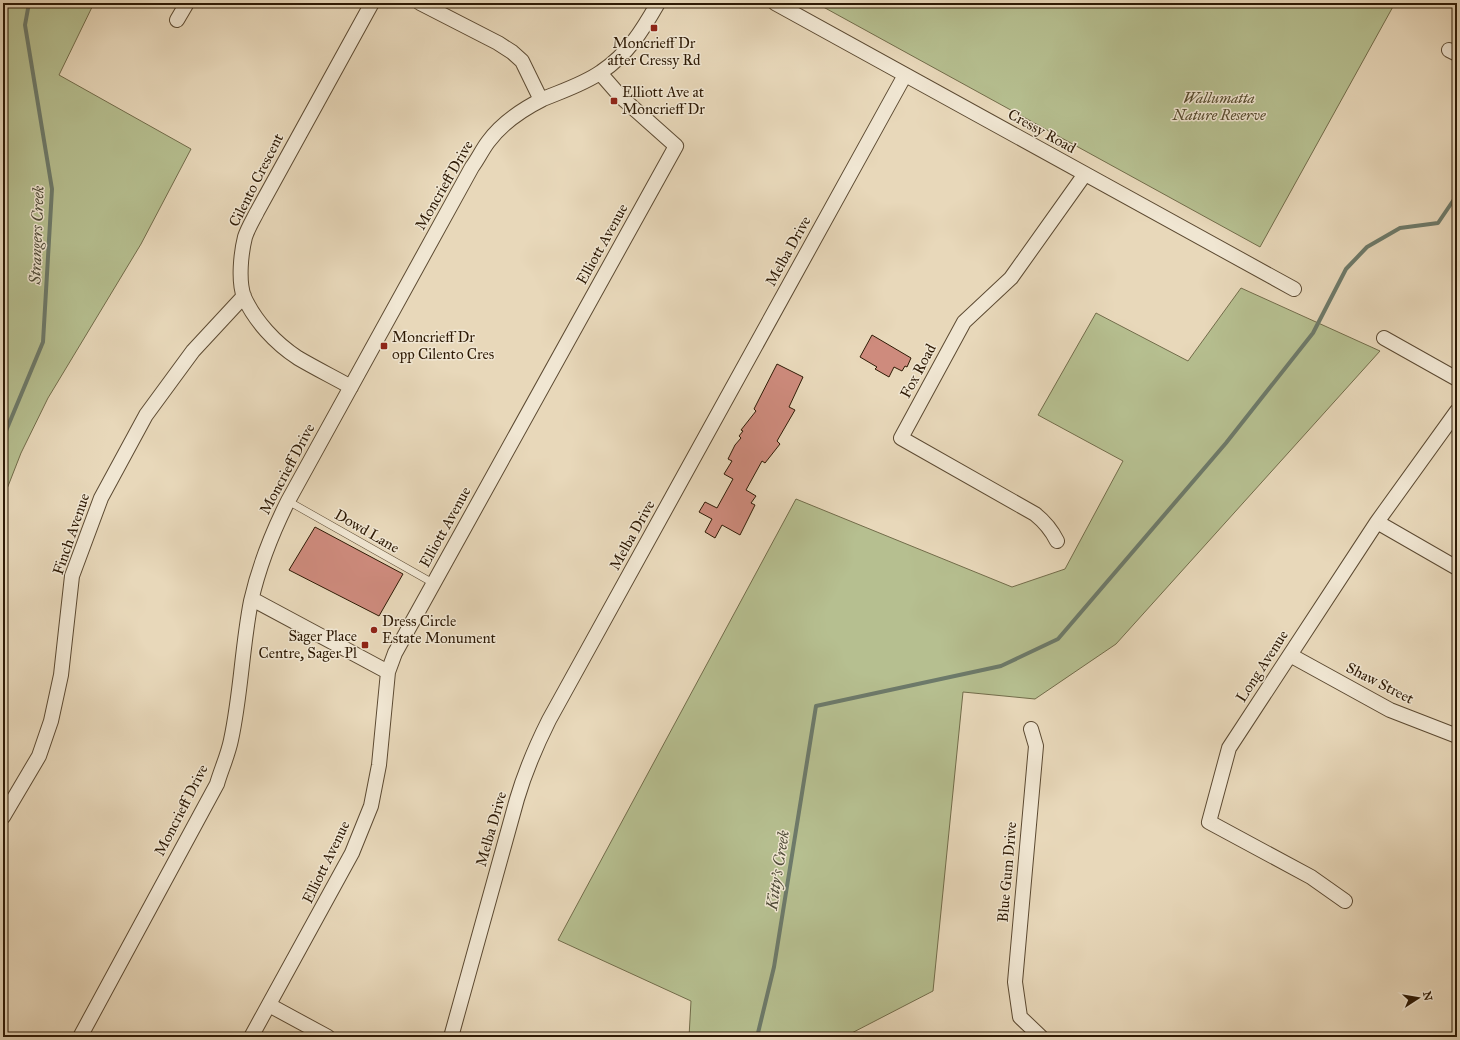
<svg xmlns="http://www.w3.org/2000/svg" width="1460" height="1040" viewBox="0 0 1460 1040" font-family="'IM FELL Great Primer',serif">
	<rect width="100%" height="100%" fill="#e8d8ba"/>
	<filter id="stains"><feTurbulence type="fractalNoise" baseFrequency=".005" numOctaves="4"/><feColorMatrix values="0 0 0 0 .2 0 0 0 0 .09 0 0 0 0 .02 0 0 0 .5 -.17"/></filter>
	<radialGradient id="worn" r=".72"><stop offset=".6" stop-color="#630" stop-opacity="0"/><stop offset="1" stop-color="#630" stop-opacity=".3"/></radialGradient>
	<path fill="#b6bf90" stroke="#726c4a" d="M3 3H94L59 75 191 149 141 244 48 398 21 453 3 499Z
		M816 3H1395L1260 247Z
		M1241 288 1380 351 1116 644 1035 699 963 692 933 991 844 1037H689L691 1001 558 940 796 499 1012 587 1065 569 1123 461 1038 415 1096 313 1188 361Z"/>
	<g fill="none" stroke-linecap="round" stroke-linejoin="round">
		<path stroke="#6d7a6a" stroke-width="4" d="M3 438 43 342 52 189 25 25 29 3
			M757 1037 774 967 816 706 1001 666 1058 639 1226 443 1313 333 1346 269 1367 247 1400 228 1438 223 1457 195"/>
	</g>
	<path fill="#ce8b7d" stroke="#2e1a05" d="M872 335 911 358 907 367 905 366 902 371 894 367 889 377 875 369 877 367 860 357Z
		M777 364 803 377 789 407 795 410 777 441 780 444 765 463 762 461 746 490 756 496 751 503 755 505 740 535 722 525 715 538 705 532 712 519 699 512 705 502 717 508 733 479 724 474 732 461 728 459 735 445 741 438 739 436 743 431 741 430 756 411 754 409Z
		M315 527 403 574 379 616 289 570Z"/>
	<g fill="none" stroke-linecap="round" stroke-linejoin="round">
		<g stroke="#5c4a32" stroke-width="8">
			<path id="service" d="M288 501 433 583"/>
		</g>
		<g stroke="#5c4a32" stroke-width="16">
			<path id="minor" d="M420 3 498 43 512 52 522 61 541 100
				M775 3 1294 289
				M177 20 187 3
				M1449 50 1457 54
				M1384 338 1457 379
				M351 387C333 377 315 368 298 358 275 343 255 321 244 297 238 281 241 253 245 237 248 228 253 220 257 212L372 3
				M1377 522 1457 568
				M1057 541C1051 529 1045 522 1035 514L901 438 964 322 1011 278 1085 174
				M252 599 388 672
				M1290 655 1390 710 1457 736
				M1031 729 1036 746 1015 982 1020 1017 1041 1037
				M3 817 39 756 51 721 61 675 72 576 101 498 146 415 193 351 244 296
				M1345 901 1311 877 1209 822 1229 748 1377 522 1457 411
				M269 1005 328 1037
				M80 1037 217 784C221 770 228 755 231 740 241 694 242 647 251 601 259 566 272 533 288 501L472 167C478 159 482 150 488 142 502 123 523 109 543 99 562 91 584 84 601 72 628 54 642 31 658 3
				M251 1037 352 853 371 806 379 765 388 672 395 653 676 146 621 97 600 73
				M451 1037 517 799C525 772 536 746 549 720L905 75"/>
		</g>
		<use href="#service" stroke="#f0e6d2" stroke-width="7"/>
		<use href="#minor" stroke="#f0e6d2" stroke-width="14"/>
	</g>
	<g fill="#8f2418" stroke="#f0e6d2" stroke-width="1.5">
		<rect x="650" y="24" width="8" height="8" rx="2"/>
		<rect x="610" y="97" width="8" height="8" rx="2"/>
		<rect x="380" y="342" width="8" height="8" rx="2"/>
		<circle cx="374" cy="630" r="4"/>
		<rect x="361" y="641" width="8" height="8" rx="2"/>
	</g>
	<g text-anchor="middle" stroke-width="3" stroke-linejoin="round" paint-order="stroke">
		<g font-size="15" fill="#2e1a05" stroke="#f0e6d2" text-anchor="start">
			<text x="654" y="48" text-anchor="middle">Moncrieff Dr<tspan x="654" dy="17">after Cressy Rd</tspan></text>
			<text x="622" y="97">Elliott Ave at<tspan x="622" dy="17">Moncrieff Dr</tspan></text>
			<text x="392" y="342">Moncrieff Dr<tspan x="392" dy="17">opp Cilento Cres</tspan></text>
			<text x="382" y="626">Dress Circle<tspan x="382" dy="17">Estate Monument</tspan></text>
			<text x="357" y="641" text-anchor="end">Sager Place<tspan x="357" dy="17">Centre, Sager Pl</tspan></text>
		</g>
		<g font-size="15" font-style="italic" fill="#574c2f" stroke="#f0e6d2">
			<text x="1219" y="103">Wallumatta<tspan x="1219" dy="17">Nature Reserve</tspan></text>
		</g>
		<g font-size="15" fill="#2e1a05" stroke="#f0e6d2">
			<text transform="translate(1042 131) rotate(29)" y="5">Cressy Road</text>
			<text transform="translate(256 180) rotate(-63)" y="5">Cilento Crescent</text>
			<text transform="translate(444 185) rotate(-60)" y="5">Moncrieff Drive</text>
			<text transform="translate(602 244) rotate(-61)" y="5">Elliott Avenue</text>
			<text transform="translate(788 251) rotate(-61)" y="5">Melba Drive</text>
			<text transform="translate(918 371) rotate(-62)" y="5">Fox Road</text>
			<text transform="translate(287 469) rotate(-62)" y="5">Moncrieff Drive</text>
			<text transform="translate(445 527) rotate(-61)" y="5">Elliott Avenue</text>
			<text transform="translate(367 531) rotate(30)" y="5">Dowd Lane</text>
			<text transform="translate(71 534) rotate(-71)" y="5">Finch Avenue</text>
			<text transform="translate(632 535) rotate(-61)" y="5">Melba Drive</text>
			<text transform="translate(1262 666) rotate(-57)" y="5">Long Avenue</text>
			<text transform="translate(1380 683) rotate(27)" y="5">Shaw Street</text>
			<text transform="translate(181 810) rotate(-63)" y="5">Moncrieff Drive</text>
			<text transform="translate(491 829) rotate(-74)" y="5">Melba Drive</text>
			<text transform="translate(326 862) rotate(-64)" y="5">Elliott Avenue</text>
			<text transform="translate(1007 872) rotate(-85)" y="5">Blue Gum Drive</text>
		</g>
		<g font-size="16" font-style="italic" fill="#4e4a37" stroke="#f0e6d2">
			<text transform="translate(36 235) rotate(-88)" y="6">Strangers Creek</text>
			<text transform="translate(777 870) rotate(-81)" y="6">Kitty's Creek</text>
		</g>
	</g>
	<rect width="1460" height="1040" fill="none" stroke="#e8d8ba" stroke-width="16"/>
	<rect x="4" y="4" width="1452" height="1032" fill="none" stroke="#2e1a05" stroke-width="2"/>
	<rect x="8" y="8" width="1444" height="1024" fill="none" stroke="#2e1a05"/>
	<g transform="translate(1418 998) rotate(78)" stroke="#f0e6d2" stroke-width="3" paint-order="stroke">
	<path d="M0-3L7 15L0 10L-7 15Z" fill="#2e1a05"/>
	<text y="-6" font-size="11" font-weight="bold" text-anchor="middle" fill="#2e1a05">N</text>
	</g>
	<rect width="100%" height="100%" filter="url(#stains)"/>
	<rect width="100%" height="100%" fill="url(#worn)"/>
</svg>
